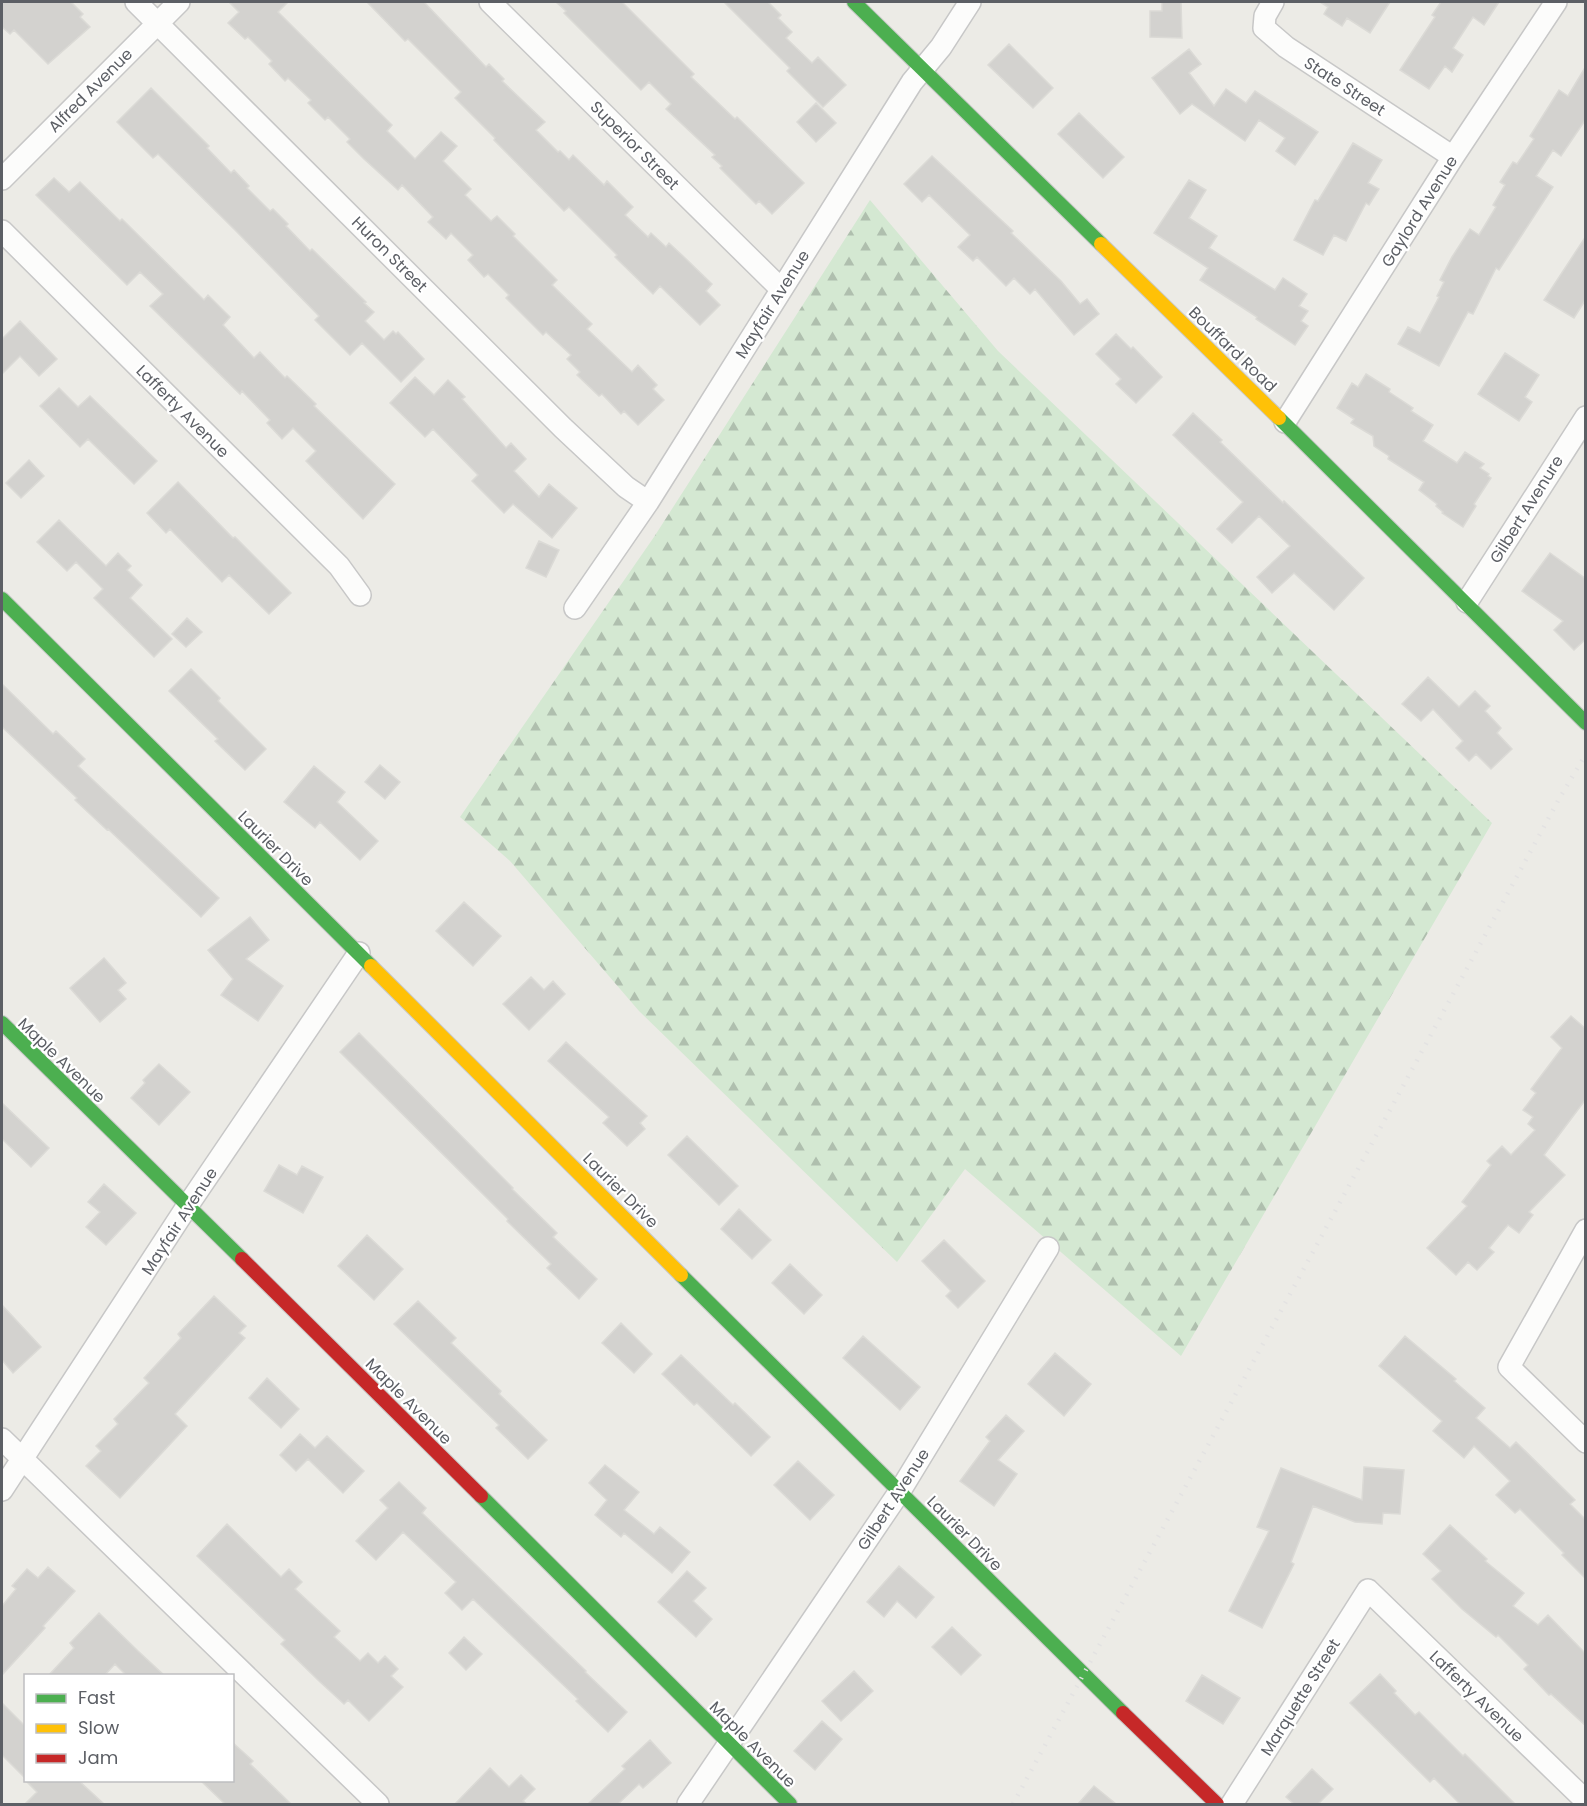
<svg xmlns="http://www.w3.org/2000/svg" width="1587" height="1806" viewBox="0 0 1587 1806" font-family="Poppins,sans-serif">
	<defs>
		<pattern id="forest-firs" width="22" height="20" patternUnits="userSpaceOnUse" patternTransform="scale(1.5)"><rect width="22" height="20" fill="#d4e8d2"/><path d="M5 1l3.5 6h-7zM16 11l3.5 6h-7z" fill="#afbfae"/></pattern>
	</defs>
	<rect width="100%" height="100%" fill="#ecebe6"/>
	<path fill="url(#forest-firs)" d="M870 200 998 351 1492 823 1181 1356 965 1169 897 1262 639 1011 510 861 460 817 654 537Z"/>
	<path fill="#d3d2cf" stroke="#dbdad6" stroke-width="1.5" d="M2 2H71L83 14 80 17 90 27 48 64 14 30 10 34 2 27Z
		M229 2H288L278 12 392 125 387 131 415 159 441 132 457 146 443 161 471 189 465 195 491 221 497 216 515 234 513 236 557 280 552 285 592 324 587 329 632 372 638 365 657 385 653 389 664 400 638 425 624 411 621 414 602 394 599 396 577 375 580 372 567 359 571 355 546 332 543 335 506 298 509 295 488 274 484 277 468 260 473 255 451 233 446 239 428 222 433 217 402 185 398 190 364 159 347 142 350 139 328 117 325 120 308 103 311 100 288 78 285 81 269 64 272 61 248 37 245 39 228 23 239 12Z
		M367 2H424L486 67 489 64 504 79 502 81 545 122 536 130 558 152 560 151 569 160 573 155 604 185 607 181 633 207 625 215 648 237 651 233 666 247 669 243 684 257 712 284 706 291 720 305 700 325 660 286 653 294 615 257 617 255 569 207 564 211 494 140 495 138 455 98 461 92 408 39 405 41Z
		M556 2H622L694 74 691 77 735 119 737 117 804 183 772 214 759 201 756 204 720 168 722 166 712 157 715 155 666 109 671 104 649 82 641 90 564 13 566 11Z
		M724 2H768L781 15 778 18 792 32 786 38 812 63 818 57 846 85 823 107 787 71 790 68Z
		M1162 2H1181L1182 38 1150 37V11H1162Z
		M1320 2H1390L1370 33 1347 18 1342 26 1324 14 1328 7Z
		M1441 2H1499L1484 25 1473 17 1453 48 1463 55 1452 72 1445 66 1429 89 1400 70 1435 17 1432 15Z
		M1009 44 1053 88 1033 108 988 65Z
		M1189 49 1201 64 1189 73 1214 106 1226 89 1246 103 1255 91 1318 132 1295 165 1276 151 1285 138 1259 120 1245 141 1192 104 1180 114 1152 78Z
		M1586 66V119L1561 156 1553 150 1536 176 1553 187 1499 270 1496 268 1473 314 1468 312 1439 366 1398 344 1408 327 1420 333 1439 297 1437 296 1444 282 1440 280 1452 257 1470 229 1479 235 1496 207 1493 205 1505 185 1500 182 1513 162 1517 164 1534 139 1530 136 1559 90 1568 96Z
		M151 88 209 146 207 148 231 173 234 170 249 186 247 188 270 211 273 209 288 224 286 226 310 251 312 249 366 302 364 303 374 312 365 321 384 340 393 331 396 334 398 332 424 359 401 382 362 343 350 355 315 320 319 316 235 230 158 154 153 158 117 122Z
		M816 103 836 123 816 142 797 122Z
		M1079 113 1124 157 1103 178 1058 134Z
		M1353 143 1382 160 1368 183 1379 189 1369 205 1366 203 1346 241 1334 235 1323 255 1294 240 1315 200 1318 201Z
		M932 156 1013 231 1011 233 1061 281 1080 304 1087 299 1099 314 1074 335 1035 289 1030 294 1014 278 1006 286 977 257 973 261 958 247 970 235 929 195 922 202 904 184Z
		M54 178 69 192 80 182 120 221 122 219 204 300 208 295 230 317 223 325 254 358 260 352 285 378 287 376 316 404 314 406 395 484 363 519 306 461 316 451 293 428 282 439 267 423 270 420 242 391 240 394 150 306 163 294 140 272 127 285 36 195Z
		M1189 180 1206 190 1189 218 1217 236 1209 248 1275 290 1283 278 1307 294 1299 306 1308 311 1301 321 1308 326 1295 345 1256 319 1257 317 1200 280 1208 268 1154 233Z
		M1586 236V299L1574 318 1544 300Z
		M20 321 57 359 39 376 20 356 2 374V339Z
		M1116 334 1131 349 1133 347 1162 377 1136 403 1116 384 1121 379 1096 354Z
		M1505 353 1539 375 1525 397 1532 402 1519 421 1478 394Z
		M1366 374 1390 389 1389 392 1413 408 1411 411 1433 425 1423 441 1457 463 1465 452 1484 464 1480 468 1489 474 1488 476 1491 478 1474 504 1476 506 1463 527 1442 513 1443 512 1436 506 1437 504 1419 490 1424 482 1388 459 1389 456 1374 446 1373 436 1351 423 1354 419 1337 408 1352 383 1358 387Z
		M415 377 434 395 448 380 465 397 462 399 506 448 511 443 526 459 514 471 539 497 549 484 577 508 552 538 513 504 504 513 472 481 478 475 433 429 425 437 390 403Z
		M59 388 78 407 90 396 157 461 134 484 88 439 80 447 40 406Z
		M1193 413 1222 440 1220 442 1283 503 1284 501 1364 578 1334 610 1294 573 1272 593 1257 577 1290 546 1259 516 1232 543 1217 529 1243 502 1173 435Z
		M29 460 44 476 21 498 6 483Z
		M178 482 233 538 235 537 291 593 269 614 229 575 222 582 170 529 166 533 147 513Z
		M59 520 106 566 118 553 131 566 127 570 142 585 130 598 172 639 154 657 94 598 103 589 76 562 67 571 37 542Z
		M539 541 559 550 546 577 526 568Z
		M1550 553 1586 579V639L1574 650 1554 630 1563 621 1522 591Z
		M187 618 202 632 186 647 172 634Z
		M191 669 220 698 218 701 266 749 245 770 215 741 218 739 169 691Z
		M1428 677 1459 707 1475 691 1490 706 1485 711 1501 728 1497 733 1512 749 1491 769 1476 754 1469 761 1456 748 1463 741 1433 709 1421 721 1402 704Z
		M2 684 53 734 56 731 85 759 78 766 219 898 201 917 108 829 107 830 75 800 77 798 2 727Z
		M380 765 400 782 385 799 365 782Z
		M314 766 345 792 337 802 378 841 360 860 320 822 315 828 284 802Z
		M464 902 501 936 473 966 436 931Z
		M250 917 269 940 246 959 283 986 258 1021 221 995 233 979 208 950Z
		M104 958 126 983 118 990 126 999 100 1022 70 988Z
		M531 977 544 990 553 981 565 994 529 1030 503 1004Z
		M1571 1016 1586 1029V1099L1544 1155 1565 1175 1529 1212 1533 1215 1519 1233 1508 1225 1489 1248 1494 1252 1477 1270 1468 1262 1456 1275 1427 1248 1467 1206 1462 1202 1491 1165 1487 1161 1502 1146 1511 1155 1535 1130 1528 1124 1533 1117 1523 1110 1536 1093 1531 1089 1562 1048 1551 1037Z
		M359 1033 513 1188 512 1189 557 1233 553 1237 597 1279 579 1299 547 1268 551 1264 507 1221 508 1219 340 1052Z
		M566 1042 647 1116 640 1123 645 1129 627 1146 603 1123 609 1117 548 1061Z
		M159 1064 190 1092 159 1125 131 1098 145 1083 143 1080Z
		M2 1103 49 1148 31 1167 2 1139Z
		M687 1136 738 1186 719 1205 668 1155Z
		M279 1165 297 1175 302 1166 323 1177 303 1213 264 1191Z
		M104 1184 136 1213 106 1245 86 1227 100 1212 88 1202Z
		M739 1209 771 1240 752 1259 721 1229Z
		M367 1235 403 1269 374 1300 338 1266Z
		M944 1240 985 1281 958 1308 946 1296 951 1291 922 1261Z
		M790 1264 822 1295 804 1314 772 1283Z
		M214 1296 246 1326 239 1333 245 1338 175 1414 187 1426 120 1498 86 1466 101 1451 96 1446 118 1424 114 1419 149 1383 144 1378 181 1338 178 1334Z
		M418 1301 456 1338 451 1343 501 1391 499 1394 547 1440 528 1459 496 1428 499 1425 394 1324Z
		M2 1305 41 1347 13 1373 2 1360Z
		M621 1323 652 1354 634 1373 602 1343Z
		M863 1336 920 1387 900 1410 843 1358Z
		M1405 1336 1456 1379 1454 1381 1485 1408 1476 1418 1510 1448 1516 1442 1575 1500 1570 1504 1586 1520V1579L1562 1555 1564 1553 1520 1509 1515 1513 1496 1495 1510 1481 1474 1446 1464 1458 1433 1431 1442 1421 1379 1366Z
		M1055 1353 1091 1384 1064 1416 1028 1384Z
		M681 1355 733 1405 735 1403 770 1437 751 1456 697 1403 694 1405 662 1374Z
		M267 1378 299 1409 281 1428 249 1398Z
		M1006 1415 1024 1431 998 1460 1017 1474 994 1506 960 1481 990 1441 986 1437Z
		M300 1434 315 1448 327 1436 364 1471 343 1493 308 1459 296 1471 280 1455Z
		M798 1461 834 1495 810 1520 774 1485Z
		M605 1465 639 1492 624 1510 654 1534 660 1527 690 1552 672 1573 624 1533 621 1537 595 1515 607 1500 589 1483Z
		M1364 1467 1404 1470 1400 1514 1383 1513 1382 1524 1355 1522 1313 1506 1291 1562 1294 1564 1262 1628 1229 1611 1269 1531 1257 1527 1281 1468 1362 1500Z
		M399 1482 426 1508 422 1513 586 1671 585 1672 627 1712 608 1732 576 1701 578 1699 473 1599 462 1610 445 1593 456 1582 403 1532 376 1560 356 1541 388 1508 380 1500Z
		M227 1524 281 1577 289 1569 302 1582 295 1589 340 1631 334 1637 360 1661 368 1653 378 1663 385 1656 398 1669 391 1676 403 1687 369 1721 348 1700 344 1704 319 1681 281 1644 285 1640 197 1556Z
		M1450 1525 1487 1559 1485 1561 1524 1593 1513 1606 1538 1625 1548 1615 1586 1654V1726L1551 1694 1549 1695 1524 1669 1528 1665 1498 1635 1496 1637 1462 1609 1432 1579 1441 1571 1423 1554Z
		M899 1566 934 1597 916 1618 897 1601 884 1617 867 1602Z
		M48 1567 75 1591 43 1626 45 1628 2 1675V1606L16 1589 12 1586 27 1569 38 1578Z
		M687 1571 706 1588 693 1601 712 1619 696 1637 658 1602Z
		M99 1613 138 1651 165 1676H127L115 1664 104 1676H48L74 1648 70 1643Z
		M952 1627 981 1655 961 1675 932 1647Z
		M464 1637 482 1654 466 1670 449 1653Z
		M854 1671 873 1691 841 1721 822 1701Z
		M1380 1674 1396 1691 1394 1693 1415 1715 1419 1712 1463 1756 1465 1754 1515 1804H1460L1434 1778 1430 1782 1350 1703Z
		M1202 1675 1240 1698 1223 1724 1186 1701Z
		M2 1703 26 1727V1779L2 1755Z
		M822 1721 842 1739 815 1770 794 1751Z
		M650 1740 671 1763 643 1788 639 1784 618 1804H588L625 1769 622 1766Z
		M232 1742 253 1761 250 1764 291 1804H225L200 1780H232Z
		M490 1768 509 1787 521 1775 535 1789 523 1801 527 1804H455Z
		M1312 1769 1333 1789 1318 1804H1294L1286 1797Z
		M25 1780H78L104 1804H25L37 1792Z
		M1094 1786 1116 1804H1078Z"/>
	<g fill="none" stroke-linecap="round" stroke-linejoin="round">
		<g stroke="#c7c7c7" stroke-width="24">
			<path id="street" d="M136 2 563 428 626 487 648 502
				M490 2 781 289
				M1273 2 1265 16 1264 28 1286 47 1453 157
				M2 179 179 2
				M2 231 339 566 360 595
				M1285 422 1453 157 1556 2
				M1467 602 1586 417
				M575 608 648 502 912 82 941 47 970 2
				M1586 1230 1509 1367 1586 1442
				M2 1439 378 1804
				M2 1490 188 1205 359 953
				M688 1804 900 1491 1048 1248
				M1232 1804 1368 1590 1586 1801"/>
		</g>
		<g stroke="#c8c9c8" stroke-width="16">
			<path id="fast" d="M854 2 1101 244
				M1279 418 1586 723
				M2 599 371 966
				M2 1023 242 1259
				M681 1275 1123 1713
				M481 1496 790 1804"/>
		</g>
		<g stroke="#c8c9c8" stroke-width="16">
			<path id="slow" d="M1101 244 1279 418
				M371 966 681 1275"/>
		</g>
		<g stroke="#c8c9c8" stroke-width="16">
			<path id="jam" d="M242 1259 481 1496
				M1123 1713 1217 1804"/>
		</g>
		<use href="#street" stroke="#fcfcfb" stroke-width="21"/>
		<use href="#fast" stroke="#4caf50" stroke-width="14"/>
		<use href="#slow" stroke="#ffc107" stroke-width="14"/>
		<use href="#jam" stroke="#c62828" stroke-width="14"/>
		<path stroke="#e3e2e2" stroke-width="4.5" stroke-dasharray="1.5 8" stroke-linecap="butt" d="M1013 1804 1559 799 1586 754"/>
	</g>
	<g text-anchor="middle" stroke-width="4.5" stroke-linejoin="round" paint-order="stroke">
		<g font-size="16" fill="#5c5f65" stroke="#fff">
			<text transform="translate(1345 86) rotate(33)" y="6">State Street</text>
			<text transform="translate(90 90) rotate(-45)" y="6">Alfred Avenue</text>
			<text transform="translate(635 145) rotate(45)" y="6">Superior Street</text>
			<text transform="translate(1419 211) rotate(-58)" y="6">Gaylord Avenue</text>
			<text transform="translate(390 254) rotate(45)" y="6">Huron Street</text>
			<text transform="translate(772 304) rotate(-58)" y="6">Mayfair Avenue</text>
			<text transform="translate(1233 349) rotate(44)" y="6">Bouffard Road</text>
			<text transform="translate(183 411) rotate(45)" y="6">Lafferty Avenue</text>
			<text transform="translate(1526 509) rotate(-58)" y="6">Gilbert Avenure</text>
			<text transform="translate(276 848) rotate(45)" y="6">Laurier Drive</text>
			<text transform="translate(62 1060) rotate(44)" y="6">Maple Avenue</text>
			<text transform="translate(621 1190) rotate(45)" y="6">Laurier Drive</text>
			<text transform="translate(179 1221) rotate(-57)" y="6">Mayfair Avenue</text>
			<text transform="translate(409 1401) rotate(45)" y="6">Maple Avenue</text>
			<text transform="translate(893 1499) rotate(-57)" y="6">Gilbert Avenue</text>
			<text transform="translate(965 1533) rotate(45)" y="6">Laurier Drive</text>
			<text transform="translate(1477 1696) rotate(44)" y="6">Lafferty Avenue</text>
			<text transform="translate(1300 1697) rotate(-58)" y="6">Marquette Street</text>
			<text transform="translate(753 1744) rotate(45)" y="6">Maple Avenue</text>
		</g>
	</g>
	<rect width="1587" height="1806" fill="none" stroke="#5c5f65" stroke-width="6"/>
	<rect x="24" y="1674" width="210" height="108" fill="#ffffff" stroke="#bebfc1" stroke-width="1.5"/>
	<rect x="36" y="1694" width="30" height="9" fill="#4caf50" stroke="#bebfc1" stroke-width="1.5"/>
	<text x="78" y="1704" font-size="18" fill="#5c5f65">Fast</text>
	<rect x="36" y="1724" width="30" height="9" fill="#ffc107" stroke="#bebfc1" stroke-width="1.5"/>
	<text x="78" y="1734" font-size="18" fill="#5c5f65">Slow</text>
	<rect x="36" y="1754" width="30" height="9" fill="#c62828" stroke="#bebfc1" stroke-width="1.5"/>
	<text x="78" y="1764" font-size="18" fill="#5c5f65">Jam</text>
</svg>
